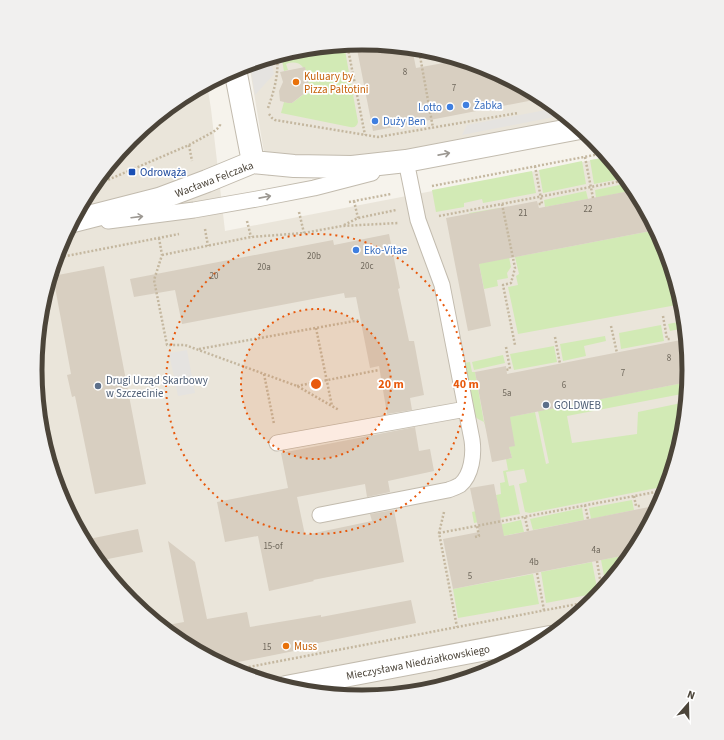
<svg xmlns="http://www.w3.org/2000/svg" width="724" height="740" viewBox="0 0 724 740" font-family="'Source Sans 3',sans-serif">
	<rect width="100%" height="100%" fill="#f6f3ec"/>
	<path fill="#eae5da" d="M362 43 426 49 487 68 544 98 572 121 268 176 249 64 298 49Z
		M207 84 211 109 225 231 608 157 634 189 664 245 683 306 689 370 683 434 664 495 634 552 593 601 543 642 487 672 426 691 362 697 298 691 237 672 180 642 131 601 90 551 60 495 41 434 35 370 41 306 60 245 90 188 131 139 181 98Z"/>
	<path fill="#d2eab5" d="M344 45 358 122C357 126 355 128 350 127L281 113 284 102 292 103 304 94 310 93C307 78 307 57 286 64L288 70 284 71 281 55 298 49Z
		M608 157 625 178 594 184 590 160Z
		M582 161 586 184 543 193 539 170Z
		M532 171 536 193 483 203 482 199 464 203V207L436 212 432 190Z
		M629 183 635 190 596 198 595 190Z
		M586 191 588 199 545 207 544 200Z
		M499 208 511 267 507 273 508 278 497 280 498 286 484 289 469 213Z
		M656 230 664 245 682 304 518 334 508 287 518 285 516 276 519 274 515 257Z
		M684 321 685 328 670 331 668 324Z
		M661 325 664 341 621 349 619 333Z
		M605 336 606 341 584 346 586 356 563 361 560 344Z
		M554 346 557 362 514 370 510 354Z
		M503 355 505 363 474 370 472 362Z
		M470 362 472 372H475L484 422 535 412 546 464 549 463 538 411 688 382 687 393 567 416 572 443 637 434 638 412 686 402 683 434 667 486 530 513 525 512 519 484 527 482 524 469 506 472 509 486 514 485 520 514 474 523 472 512 498 506 496 495 501 494 500 483 505 482 503 471 508 470 506 459 512 458 509 447 489 438 484 422 478 419 475 416 463 363Z
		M632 500 634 510 591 519 589 508Z
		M582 508 584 520 533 530 530 519Z
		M521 520 524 532 483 540 481 529Z
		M632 554 606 586 601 560Z
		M592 562 598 593 546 603 541 572Z
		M533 574 539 604 458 618 453 589Z"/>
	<path fill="#e5e3e0" d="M271 58 274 74 255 95 250 64Z
		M556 108 564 115 462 135 467 125Z
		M187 350 195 393 178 396 169 353Z"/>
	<path fill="#d8cfc1" d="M362 43 412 48 416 68 460 60 483 67 487 68 544 98 373 131 356 44Z
		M305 67 310 89 292 103H288L280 101 279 91 283 82 280 72Z
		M635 190 656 230 479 264 491 326 468 331 446 218 537 201 539 208Z
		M389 234 400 288 398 289 409 341H414L424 395 410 398 412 410 387 414 379 366 370 368 356 297 345 298 344 293 182 324 175 290 134 297 130 279 333 240 334 245Z
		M104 266 146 484 95 494 75 396 72 397 67 375 71 374 53 276Z
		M686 339 689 370 688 382 510 417 515 446 509 447 512 458 492 462 475 372 506 366 507 374Z
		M415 427 419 451 430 449 434 471 388 481 390 492 367 497 365 484 297 497 305 535 372 521 370 514 394 510 404 562 313 580 314 581 269 591 258 536 225 542 217 502 288 488 281 453Z
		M494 484 504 536 659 505 632 554 453 589 443 539 479 532 470 488Z
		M138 529 143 552 98 561 90 551 84 540Z
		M168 541 195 562 207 619 247 612 250 627 321 615V617L411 600 416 623 303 646 304 649 223 665 180 642 162 626 184 622Z"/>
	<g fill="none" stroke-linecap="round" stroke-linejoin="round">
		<g stroke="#c2bbae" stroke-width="17">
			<path id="service" d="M108 221 194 210 257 199 314 188 372 173
				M277 443 466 409
				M320 515 448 490C452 489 456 487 460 485 472 475 474 454 472 440L442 285 418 220 406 161 398 164"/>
		</g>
		<g stroke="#c2bbae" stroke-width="24">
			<path id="minor" d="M235 69 253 162
				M73 221 159 199 207 181 253 162 294 166 352 167 406 161 580 128
				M286 687 550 637"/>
		</g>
		<path stroke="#c4b79f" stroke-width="2.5" stroke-dasharray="2 2" stroke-linecap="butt" d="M347 44 365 135
			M422 49 420 56 433 128
			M211 82 212 87
			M268 108C274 91 279 74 277 56
			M269 114 272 118 275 120 378 137 518 113
			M189 145 192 161
			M585 157 593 198
			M535 166 542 204H538
			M93 185 110 179 189 145 213 132 217 129 220 125V123
			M432 186 605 153
			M354 201 358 218
			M349 202 391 194
			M502 204 515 268 511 283 503 285 515 345
			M299 212 304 233
			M439 216 627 180
			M247 221 251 237
			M344 225 358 218 396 210
			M205 229 208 246
			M159 238 162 255 154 280 167 345H185L297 386 339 410
			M162 255 251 237 304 233 342 226 398 223
			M56 258 179 234
			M663 316 667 339H670
			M611 326 617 353
			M316 328 332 406
			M555 337 560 364
			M506 347 510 369 506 370
			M199 349 360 320
			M264 374 274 424
			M297 386 379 370
			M634 496 636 506H640
			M585 505 588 519
			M444 512 439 533 457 627
			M525 517 528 531
			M439 533 666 490
			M475 537 479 536 477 526
			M597 561 602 591
			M537 573 544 610
			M233 670 593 601"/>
		<use href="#service" stroke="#fff" stroke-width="15"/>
		<use href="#minor" stroke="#fff" stroke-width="22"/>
	</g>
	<defs><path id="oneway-shaft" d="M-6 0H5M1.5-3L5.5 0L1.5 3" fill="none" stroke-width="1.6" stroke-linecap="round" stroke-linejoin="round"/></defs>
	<g stroke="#9c9892">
		<use href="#oneway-shaft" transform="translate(444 154) rotate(-11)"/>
		<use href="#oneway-shaft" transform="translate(265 197) rotate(-11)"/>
		<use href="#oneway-shaft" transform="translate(137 217) rotate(-7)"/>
	</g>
	<circle cx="316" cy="384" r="75" fill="#e8590c" fill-opacity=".12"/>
	<g fill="none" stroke="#e8590c" stroke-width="2" stroke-dasharray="2 4">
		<circle cx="316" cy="384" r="75"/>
		<circle cx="316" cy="384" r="150"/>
	</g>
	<g fill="#e8710a" stroke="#fff" stroke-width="1.5">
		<circle cx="296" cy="82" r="4"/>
		<circle cx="286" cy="646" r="4"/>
	</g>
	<g fill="#3f7fe0" stroke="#fff" stroke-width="1.5">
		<circle cx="466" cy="105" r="4"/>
		<circle cx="450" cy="107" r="4"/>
		<circle cx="375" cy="121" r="4"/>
		<circle cx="356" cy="250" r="4"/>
	</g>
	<rect fill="#1a4fb4" stroke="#fff" stroke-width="1.5" x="128" y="168" width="8" height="8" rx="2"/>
	<g fill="#5c6f8a" stroke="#fff" stroke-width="1.5">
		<circle cx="98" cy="386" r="4"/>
		<circle cx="546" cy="405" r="4"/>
	</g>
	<g text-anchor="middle" stroke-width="3.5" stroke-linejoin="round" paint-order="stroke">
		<g font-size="9" fill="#6e675b">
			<text x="405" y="75">8</text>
			<text x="454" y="91">7</text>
			<text x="588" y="212">22</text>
			<text x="523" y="216">21</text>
			<text x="314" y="259">20b</text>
			<text x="367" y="269">20c</text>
			<text x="264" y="270">20a</text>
			<text x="214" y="279">20</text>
			<text x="669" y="361">8</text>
			<text x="623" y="376">7</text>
			<text x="564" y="388">6</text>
			<text x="507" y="396">5a</text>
			<text x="273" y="549">15-of</text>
			<text x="596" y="553">4a</text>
			<text x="534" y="565">4b</text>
			<text x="470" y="579">5</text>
			<text x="267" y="650">15</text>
		</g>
		<g font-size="11" fill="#c56008" stroke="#fff" text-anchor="start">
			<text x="304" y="80">Kuluary by<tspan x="304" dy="13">Pizza Paltotini</tspan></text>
			<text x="294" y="650">Muss</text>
		</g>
		<g font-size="11" fill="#366cbe" stroke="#fff" text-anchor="start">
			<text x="474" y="109">Żabka</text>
			<text x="442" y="111" text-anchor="end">Lotto</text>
			<text x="383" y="125">Duży Ben</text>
			<text x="364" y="254">Eko-Vitae</text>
		</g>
		<g font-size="11" fill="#164399" stroke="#fff" text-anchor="start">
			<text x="140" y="176">Odrowąża</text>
		</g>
		<g font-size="11" fill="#4b4439" stroke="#fff">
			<text transform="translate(214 179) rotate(-21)" y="4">Wacława Felczaka</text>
			<text transform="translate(418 662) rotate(-11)" y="4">Mieczysława Niedziałkowskiego</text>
		</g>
		<g font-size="11" fill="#4e5e75" stroke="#fff" text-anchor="start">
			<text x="106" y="384">Drugi Urząd Skarbowy<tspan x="106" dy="13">w Szczecinie</tspan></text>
			<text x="554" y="409">GOLDWEB</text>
		</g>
	</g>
	<path d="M0 0H724V740H0ZM42 370a320 320 0 1 1 640 0a320 320 0 1 1-640 0Z" fill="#f1f0ef" fill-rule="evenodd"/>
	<path fill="none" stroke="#4b4439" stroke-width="5" d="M42 370a320 320 0 1 1 640 0a320 320 0 1 1-640 0Z"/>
	<circle cx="316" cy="384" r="6" fill="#e8590c" stroke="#fff" stroke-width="2"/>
	<g font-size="12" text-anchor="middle" font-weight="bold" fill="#e8590c" stroke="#fff" stroke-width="3.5" stroke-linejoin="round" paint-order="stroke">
		<text x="391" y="388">20 m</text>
		<text x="466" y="388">40 m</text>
	</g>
	<g transform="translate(688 704) rotate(20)" stroke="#ffffff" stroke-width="3" paint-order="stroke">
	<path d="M0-3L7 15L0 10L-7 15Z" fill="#4b4439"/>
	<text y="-6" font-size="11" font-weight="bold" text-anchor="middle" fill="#4b4439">N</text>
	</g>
</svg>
